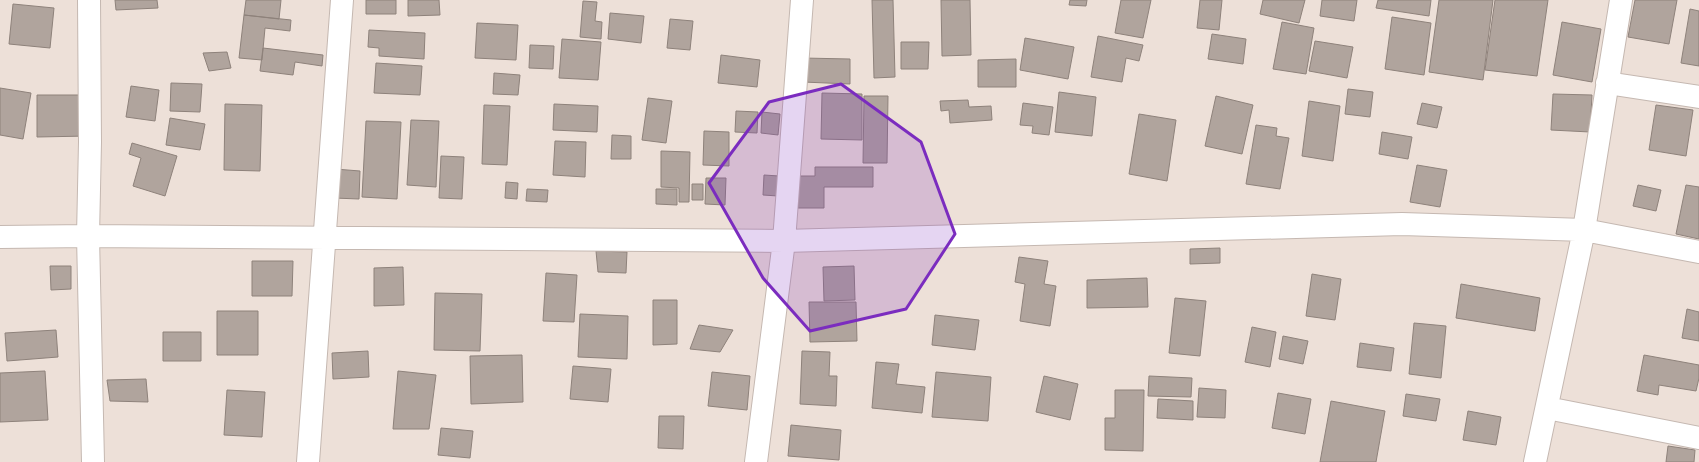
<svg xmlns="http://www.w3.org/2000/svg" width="1699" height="462" viewBox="0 0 1699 462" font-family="Bitter,serif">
	<rect width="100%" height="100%" fill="#ede0d8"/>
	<path fill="#b0a49d" stroke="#8e827b" d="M115 0H157L158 8 116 10Z
		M246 0H281L279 19 244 15Z
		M366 0H396V14H366Z
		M408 0H439L440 15 408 16Z
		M872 0H893L895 77 874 78Z
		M941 0H970L971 55 942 56Z
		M1070 0H1087L1086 6 1069 5Z
		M1121 0H1151L1143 38 1115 33Z
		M1200 0H1222L1219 30 1197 28Z
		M1263 0H1305L1299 23 1260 14Z
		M1322 0H1357L1354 21 1320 16Z
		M1378 0H1431L1429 16 1376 8Z
		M1439 0H1493L1483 80 1429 72Z
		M1495 0H1548L1537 76 1485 70Z
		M1635 0H1677L1669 44 1628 37Z
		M583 1 597 2 595 21 602 22 601 39 580 37Z
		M13 4 54 8 50 48 9 44Z
		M1690 9 1699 11V66L1681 63Z
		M610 13 644 16 641 43 608 39Z
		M244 15 291 20 290 31 265 28 262 60 239 58Z
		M1392 17 1431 23 1424 75 1385 69Z
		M670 19 693 21 690 50 667 48Z
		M1282 22 1314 28 1306 74 1273 69Z
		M1562 22 1601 29 1592 82 1553 75Z
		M477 23 518 25 516 60 475 58Z
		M369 30 425 33 424 59 379 56V48L368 47Z
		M1212 34 1246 39 1243 64 1208 59Z
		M1098 36 1143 45 1139 61 1126 58 1122 82 1091 77Z
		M1025 38 1074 47 1068 79 1020 70Z
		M562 39 601 42 598 80 559 78Z
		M1315 41 1353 47 1347 78 1309 71Z
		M901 42H929L928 69H901Z
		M530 45 554 46 553 69 529 68Z
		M263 48 323 55 322 66 295 62 293 75 260 71Z
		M227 52 231 68 209 71 203 53Z
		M721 55 760 60 757 87 718 83Z
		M803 58 850 59V84L803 82Z
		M1016 59V87H978V60Z
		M376 63 422 66 420 95 374 93Z
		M494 73 520 75 518 95 493 94Z
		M171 83 202 84 200 112 170 111Z
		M131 86 159 90 155 121 126 117Z
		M0 88 31 93 23 139 0 135Z
		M1348 89 1373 92 1370 117 1345 114Z
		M1059 92 1096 97 1092 136 1055 132Z
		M822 93 862 94V140L821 139Z
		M1553 94 1592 95 1590 132 1551 130Z
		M37 95H87L88 136 37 137Z
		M864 96H888L887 163H863Z
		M1216 96 1253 105 1242 154 1205 146Z
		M648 98 672 101 666 143 642 140Z
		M968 100 969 107 991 106 992 120 950 123 949 110 941 111 940 101Z
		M1309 101 1340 106 1333 161 1302 156Z
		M1023 103 1053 107 1049 135 1032 133 1033 126 1020 125Z
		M1422 103 1442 107 1437 128 1417 124Z
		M225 104 262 105 260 171 224 170Z
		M554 104 598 106 597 132 553 130Z
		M484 105 510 106 507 165 482 164Z
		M1656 105 1693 110 1686 156 1649 150Z
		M736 111 758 112 757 133 735 132Z
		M762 112 780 114 778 135 761 133Z
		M1139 114 1176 120 1167 181 1129 174Z
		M170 118 205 124 200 150 166 145Z
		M411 120 439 121 436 187 407 185Z
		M366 121 401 122 397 199 362 197Z
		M1256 125 1277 128 1276 136 1289 138 1280 189 1246 184Z
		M704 131 729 132V166L703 165Z
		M1382 132 1412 137 1408 159 1379 154Z
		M612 135 631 136V159H611Z
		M555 141 586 142 585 177 553 175Z
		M132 143 177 156 165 196 133 186 141 158 129 154Z
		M661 151 690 152 689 202H679V188L661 187Z
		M441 156 464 157 462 199 439 198Z
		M1417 165 1447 170 1440 207 1410 202Z
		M815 167H873V187H824V208H798V176H815Z
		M335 169 360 171 359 199 334 198Z
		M764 175 779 176 778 196 763 195Z
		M706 178H726L725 205 705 204Z
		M506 182 518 183 517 199 505 198Z
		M692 184H703V200H692Z
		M1638 185 1661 190 1656 211 1633 206Z
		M1686 185 1699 187V239L1676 234Z
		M527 189 548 190 547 202 526 201Z
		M656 189H677V205L656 204Z
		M1220 248V263L1190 264V249Z
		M596 251 627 252 626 273 598 272Z
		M1019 257 1048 261 1044 284 1056 286 1050 326 1020 321 1025 284 1015 282Z
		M252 261H293L292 296H252Z
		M50 266H71V289L51 290Z
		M854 266 855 300 824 301 823 267Z
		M403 267 404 305 374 306V268Z
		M546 273 577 275 574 322 543 321Z
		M1312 274 1341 279 1335 320 1306 316Z
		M1147 278 1148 307 1087 308V280Z
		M1461 284 1540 298 1535 331 1456 318Z
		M435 293 482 294 480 351 434 350Z
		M1175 298 1206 301 1200 356 1169 353Z
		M653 300H677V344L653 345Z
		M809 302H856L857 341 810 342Z
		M1687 309 1699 312V341L1682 338Z
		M217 311H258V355H217Z
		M580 314 628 316 627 359 578 357Z
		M935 315 979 320 975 350 932 345Z
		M1414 323 1446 326 1441 378 1409 374Z
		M699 325 733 330 720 352 690 349Z
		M1252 327 1276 332 1270 367 1245 362Z
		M56 330 58 357 7 361 5 333Z
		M163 332H201V361H163Z
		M1283 336 1308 341 1303 364 1279 359Z
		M1360 343 1394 348 1391 371 1357 367Z
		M368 351 369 377 333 379 332 353Z
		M802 351 830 352 829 376H837L836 406 800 404Z
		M522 355 523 402 471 404 470 356Z
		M1644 355 1699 365V378L1696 391 1659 385 1658 395 1637 391Z
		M876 362 899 364 896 384 925 387 922 413 872 408Z
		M573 366 611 369 608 402 570 399Z
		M45 371 48 420 0 422V373Z
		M398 371 436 375 429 429H393Z
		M712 372 750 376 747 410 708 406Z
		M936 372 991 377 988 421 932 417Z
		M1044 376 1078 384 1070 420 1036 412Z
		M1149 376 1192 378 1191 397 1148 396Z
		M146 379 148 402 110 401 107 380Z
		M1199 388 1226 390 1225 418 1197 417Z
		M227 390 265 392 262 437 224 435Z
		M1115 390H1144L1143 451 1105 450V418H1115Z
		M1278 393 1311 399 1305 434 1272 428Z
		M1406 394 1440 399 1436 421 1403 416Z
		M1158 399 1193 401V420L1157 418Z
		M1331 401 1385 411 1376 462H1320Z
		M1468 411 1501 417 1496 445 1463 440Z
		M659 416H684L683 449 658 448Z
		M791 425 841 430 839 460 788 456Z
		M441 428 473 431 470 458 438 455Z
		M1668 446 1695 450 1694 462H1666Z"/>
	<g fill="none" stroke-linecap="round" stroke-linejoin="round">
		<g stroke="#c5b8b1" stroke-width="24">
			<path id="minor" d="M89 0 90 142 88 236 93 462
				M1607 83 1699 97
				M0 237 88 236 784 241 1402 224 1584 230 1699 252
				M1547 408 1699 438
				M308 462 342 0
				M756 462 784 241 802 0
				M1535 462 1584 230 1621 0"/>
		</g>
		<use href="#minor" stroke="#fff" stroke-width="22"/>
	</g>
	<path fill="#7b2cbf" fill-opacity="0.2" stroke="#7b2cbf" stroke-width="3" stroke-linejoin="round" d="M841 84 921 142 955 234 906 309 810 331 763 278 709 183 769 102Z"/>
</svg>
